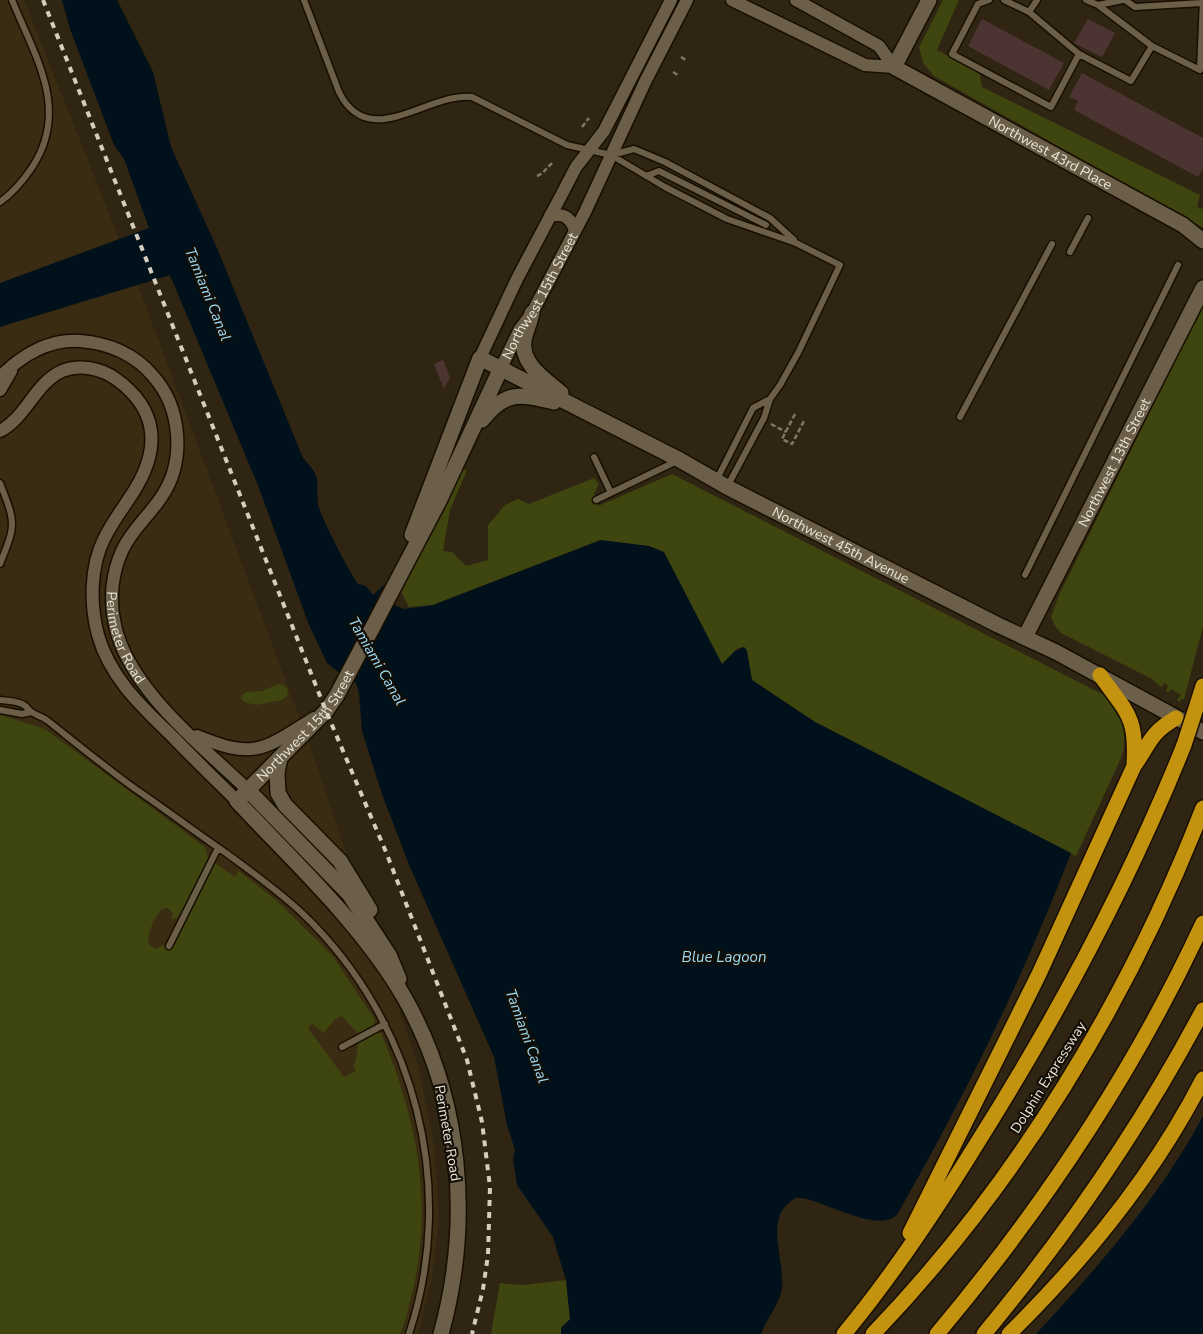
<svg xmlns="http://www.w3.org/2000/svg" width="1203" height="1334" viewBox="0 0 1203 1334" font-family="'Nunito Sans',sans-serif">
	<rect width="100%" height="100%" fill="#302512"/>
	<path fill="#3a2c12" d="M0 0H24L142 296 310 746 419 1069 434 1145 439 1217 432 1278 418 1334H0Z"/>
	<path fill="#3e450f" d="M943 0H959L937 50 980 73 982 87 1200 195 1197 207 1203 209V228L934 76 923 63 919 47Z
		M1203 305V627L1184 699H1181L1180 702 1177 700 1181 695 1171 689 1168 693 1166 691 1168 686 1165 683 1161 687 1152 679 1061 633 1055 626 1051 617 1059 595Z
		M463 470H467L450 510 443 551 452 552 466 566 488 560V525L505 505 518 499 529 504 594 478 599 484 594 494 598 506 672 474 1102 694C1120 710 1130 734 1121 758L1076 856 815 722 752 680 746 649 744 647 738 648 722 664 600 540 433 605 409 607 401 592Z
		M278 684 284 685 288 690 287 696 282 700 256 705 244 702 240 697 246 692 262 691Z
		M0 715 45 729 205 847C207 852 209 857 207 862 203 878 187 906 177 918L171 919 173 914 168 908 162 909C153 920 149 929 148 944L155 949 163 945 172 948 215 863 235 877 239 871 277 901 332 955 375 1020 374 1024 359 1035 342 1016 335 1019 324 1033 312 1024 308 1028 344 1077 356 1071 353 1066 356 1059 358 1044 375 1032 381 1033C417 1119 434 1202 412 1294 408 1307 406 1321 400 1334H0Z
		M566 1280 570 1320 561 1328V1334H491L500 1283 522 1285Z"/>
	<path fill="#00111b" d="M62 0H117L153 72 171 147 217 248 303 458C324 481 315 478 318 504 320 516 350 573 358 584L366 586 373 595 385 584 377 599 404 609 433 605 601 540 649 546 664 552 722 664 735 651 744 647 747 651 752 680 815 722 1071 853C1023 978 965 1096 898 1213 879 1239 809 1190 794 1199 761 1218 788 1264 781 1293 777 1307 766 1320 761 1334H561V1328L570 1319 566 1280 553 1237 517 1185 513 1159 515 1150 507 1125 494 1057 410 867 383 797 362 731 359 693 356 683 342 675 327 663 309 625 259 488 170 275 0 327V283L149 228 124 159 114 145 70 29Z
		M1203 1116V1334H1036C1098 1267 1160 1197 1203 1116Z"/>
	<path fill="#4c3433" d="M982 19 1064 63 1049 90 968 46Z
		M1088 19 1115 33 1102 57 1074 43Z
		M1082 73 1203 138V168L1198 177 1074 110 1078 101 1069 97Z
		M443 360 450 377 444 389 434 364Z"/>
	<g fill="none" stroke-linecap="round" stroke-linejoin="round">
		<g stroke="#180e00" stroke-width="9">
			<path id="lane" d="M304 0 339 92C369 153 428 92 472 97L567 145 611 155 665 187 727 219 796 243 840 265 798 353 780 385 770 399 764 418 727 487
				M989 0 978 4 952 54 1051 107 1079 54 1029 12
				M1004 0 1029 12 1037 0
				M1086 0 1098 5 1152 46 1200 70 1203 0
				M1125 0 1135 7 1202 3
				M1098 5 1123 0
				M1079 54 1131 81 1152 46
				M612 155 634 149 665 162 770 218 794 240
				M646 176 659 171 766 225
				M0 202C13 193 22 182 31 169 71 110 35 57 12 0
				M1070 252 1088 218
				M960 417 1052 244
				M594 457 611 493
				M716 481 753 408 770 399
				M0 483C16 524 16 524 0 564
				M596 500 679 460
				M1025 575 1178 265
				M0 700C7 701 18 701 24 705 27 707 28 709 30 711 35 715 43 717 48 721 77 744 105 767 134 788 165 809 195 832 226 853 253 873 280 892 304 915 415 1022 458 1187 409 1334
				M0 710 22 714 31 712
				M169 946 218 848
				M342 1047 385 1024"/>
		</g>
		<g stroke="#180e00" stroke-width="15">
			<g id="street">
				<path d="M732 0 865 65 894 67"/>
				<path d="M796 0 879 46 894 67"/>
				<path d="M550 216C564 213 570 217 575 230"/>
				<path d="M480 358 517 279 563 192 576 167 604 131 671 0"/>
				<path id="s1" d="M501 368 520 329 532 313 585 212 645 82 687 0"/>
				<path id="s2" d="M0 377C22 355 48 339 80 341 108 343 135 354 153 376 181 407 186 460 162 496 150 515 132 529 122 551 112 573 109 600 115 625 128 688 202 746 248 790"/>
				<path d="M0 390 11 371"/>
				<path d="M0 431C26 418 35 383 62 371 79 364 101 368 116 379 158 409 161 448 134 491 124 507 112 522 104 539 90 567 90 605 98 635 110 678 142 707 173 737 194 759 216 780 237 801"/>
				<path d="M197 736C255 760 263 750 314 718"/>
			</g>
		</g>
		<g stroke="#180e00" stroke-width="18">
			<g id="secondary">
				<path id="s3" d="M929 0 894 67 1183 225 1203 241"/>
				<path d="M532 313C530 322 526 331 524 340 520 364 546 380 561 393"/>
				<path d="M482 420C506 390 520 394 554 402"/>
				<path id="s4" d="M412 535 480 358 680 460 727 487 998 625 1056 652 1203 732"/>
				<path id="s5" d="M1025 637 1203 288"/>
				<path d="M280 758 277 773 278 793 285 805 340 861 370 910"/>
				<path d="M248 790 349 894 389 955 399 979"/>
				<path id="s6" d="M441 1334C472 1222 462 1099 404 997 361 923 295 863 237 801L326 711 337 695 439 501 501 368"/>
			</g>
		</g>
		<g stroke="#180e00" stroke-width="18">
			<path id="highway" d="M1100 675C1127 713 1137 716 1134 765
				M1197 705 1203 686
				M910 1233 1039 974 1134 766C1151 742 1149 734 1176 718
				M844 1334C893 1275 936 1210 976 1145 1056 1018 1128 885 1184 745
				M873 1334C1016 1185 1128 1001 1203 808
				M937 1334C1043 1208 1134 1072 1203 923
				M984 1334C1067 1234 1142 1125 1203 1010
				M1009 1334C1086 1258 1154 1175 1203 1079"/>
		</g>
		<path stroke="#7f7665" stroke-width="2.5" stroke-dasharray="5 2.5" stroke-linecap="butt" d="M681 57 686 60
			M673 72 678 75
			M582 127 589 118
			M537 176C545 173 547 166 554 162
			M795 414 782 439 792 444 805 419
			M771 424 786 432"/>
		<use href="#lane" stroke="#6b5f4a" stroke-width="6"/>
		<use href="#street" stroke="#6b5f4a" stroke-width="12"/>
		<use href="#secondary" stroke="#6b5f4a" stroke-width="15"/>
		<use href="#highway" stroke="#c3920f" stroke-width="15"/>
		<path stroke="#d4cdc0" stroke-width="4" stroke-dasharray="6 6" stroke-linecap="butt" d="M43 0 326 711 386 852 467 1060 482 1122 490 1187 488 1255 483 1289 472 1334"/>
		<g stroke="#180e00" stroke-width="18" stroke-linecap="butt">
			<path id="highway-bridge" d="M1184 745 1197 705"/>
		</g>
		<use href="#highway-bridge" stroke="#c3920f" stroke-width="15"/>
	</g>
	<g text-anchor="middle" stroke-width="4.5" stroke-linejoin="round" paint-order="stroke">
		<g font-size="14" fill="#ece5d9" stroke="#140f07">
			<text dy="5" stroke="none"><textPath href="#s3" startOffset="254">Northwest 43rd Place</textPath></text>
			<text dy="5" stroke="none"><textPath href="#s1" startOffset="82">Northwest 15th Street</textPath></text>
			<text dy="5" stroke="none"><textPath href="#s5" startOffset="196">Northwest 13th Street</textPath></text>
			<text dy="5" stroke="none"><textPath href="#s4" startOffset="596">Northwest 45th Avenue</textPath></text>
			<text dy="5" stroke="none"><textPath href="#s2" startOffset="461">Perimeter Road</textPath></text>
			<text dy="5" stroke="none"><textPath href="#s6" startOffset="708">Northwest 15th Street</textPath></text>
			<text transform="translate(1048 1077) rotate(-58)" y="5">Dolphin Expressway</text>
			<text transform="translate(448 1133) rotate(80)" y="5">Perimeter Road</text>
		</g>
		<g font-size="15" font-style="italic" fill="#9cdbf6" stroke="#140f07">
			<text transform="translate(208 294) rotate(68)" y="5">Tamiami Canal</text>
			<text transform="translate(377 661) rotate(60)" y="5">Tamiami Canal</text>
			<text x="724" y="962">Blue Lagoon</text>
			<text transform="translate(527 1036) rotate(70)" y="5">Tamiami Canal</text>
		</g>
	</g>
</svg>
